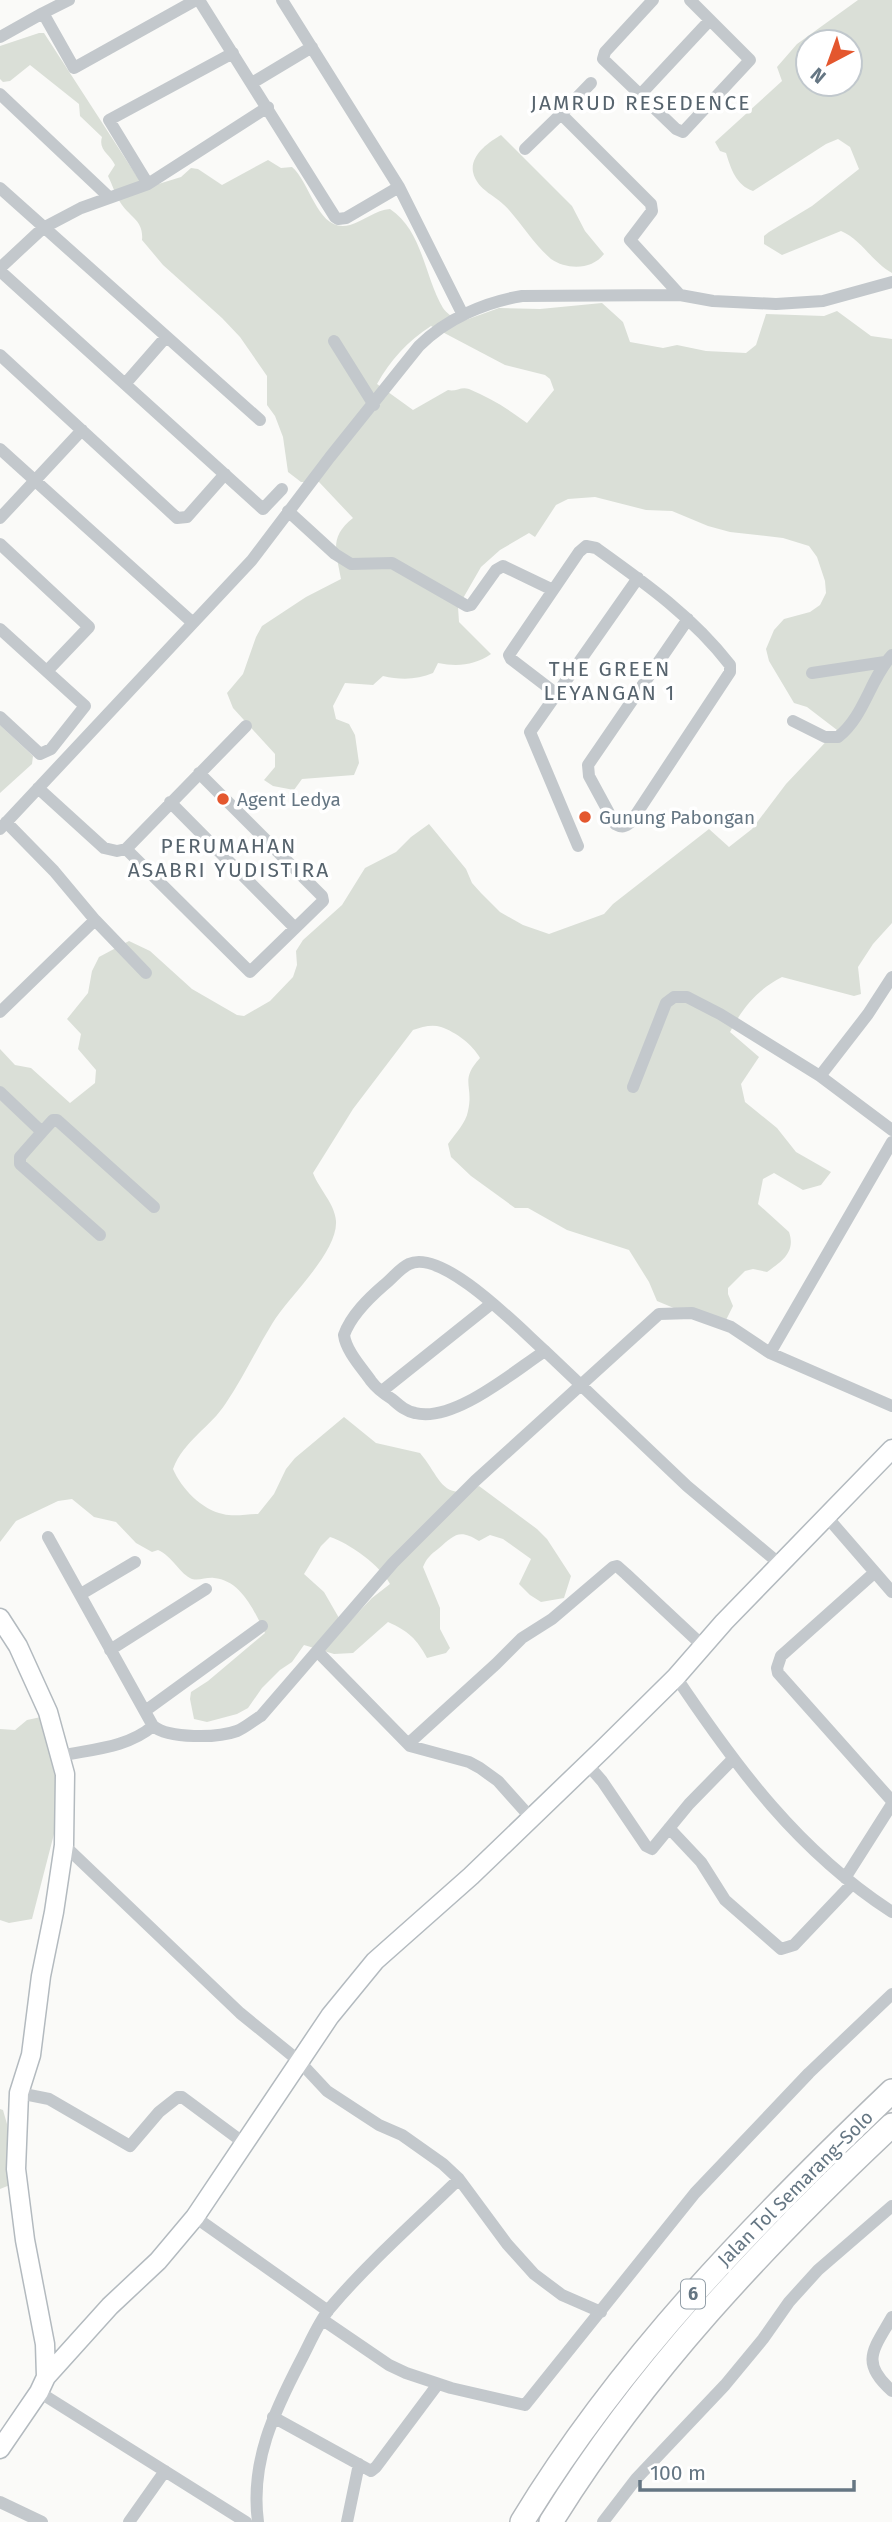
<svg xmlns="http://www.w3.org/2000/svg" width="892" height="2522" viewBox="0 0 892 2522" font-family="'Fira Sans',sans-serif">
	<rect width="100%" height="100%" fill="#fafaf8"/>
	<path fill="#dadfd7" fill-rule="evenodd" d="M858 0H892V273C872 262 862 240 841 231L782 255 764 244V236L769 232 812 206 859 169 850 147 838 139 826 144 753 191C736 185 731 169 726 153L720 151 715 142 782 81 777 67 797 44ZM808 42H850V84H808Z
		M39 33H44L136 175 152 186 181 177 191 168 198 169 222 185 268 160 281 168 292 167C311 183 318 234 350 225 363 221 376 210 390 209 423 231 424 276 443 308 446 313 454 318 460 322L499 308 540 309 602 303 623 322 630 342 663 348 677 345 706 351 746 353 756 345 766 314 824 316 837 311 871 336 892 339V923L873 944 858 967 861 994 854 996 782 977C757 990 743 1007 730 1032L759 1057 741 1084 745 1102 777 1128 796 1152 831 1172 821 1185 803 1190 774 1173 763 1179 758 1204 789 1232C796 1252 782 1261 767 1272L753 1269 745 1271 728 1288V1294L733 1306 726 1320 681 1311 657 1301 649 1282 629 1250 567 1230 528 1208H515L471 1176 451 1157 448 1144C455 1134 466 1123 468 1111 474 1085 459 1081 480 1058 473 1045 456 1032 441 1027 432 1024 422 1027 413 1030L353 1109 313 1173C319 1189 335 1204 336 1221 338 1253 287 1298 272 1324 256 1350 243 1378 226 1403 210 1428 184 1440 173 1469 181 1488 202 1510 223 1514 234 1517 247 1514 258 1514L274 1494 286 1469 295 1458 344 1417 376 1443 420 1453C440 1476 442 1504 479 1486L537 1529 547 1539 571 1576 564 1598 541 1602 530 1595 519 1584 531 1559 503 1539 490 1535 479 1541C459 1528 454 1535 438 1549 431 1554 426 1559 423 1567L440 1608V1629L450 1648 446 1653 427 1658C417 1639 408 1631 388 1622L353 1653 334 1654 304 1645 292 1662 280 1670 262 1688 248 1708 237 1714 207 1722 194 1719 190 1699 191 1692 208 1681 265 1633C255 1612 241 1580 214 1578 207 1577 199 1581 192 1579 181 1575 172 1556 158 1550L152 1552 136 1543 116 1522 94 1517 72 1499 58 1501 16 1521 0 1542V1049L15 1065 31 1068 70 1103 95 1083 96 1070 78 1049 81 1034 67 1019 88 993 92 971 99 957 129 941 150 951 192 989 237 1015 244 1016 270 1001 293 977 297 965 296 951 303 940 342 905 365 868 396 852 411 837 429 824 466 869 472 883 481 893 500 912 523 925 549 934 604 914 613 904 709 829 729 847 752 829 786 784 837 730 807 707 794 703 769 661 766 649 774 630 784 619 810 612 820 605 826 593 825 581 817 557 809 546 783 538 730 532 708 526 672 511 646 510 595 497 568 499 556 505 535 537 529 533 500 550 481 567 458 607 459 622 491 654C475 665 458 667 438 663L433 673C417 680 400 680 383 676L373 685 345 683 333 706 336 719 349 724 355 735 359 763 354 775 302 779 294 790 273 786 264 780 275 767V754L233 708 227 693 243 674 256 637 262 626 306 597 341 579C336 551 329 537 353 518L319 482H301L288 472 283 437 275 416 267 405V376L240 337 222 318 163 265 142 240C144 220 129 217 120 202 115 194 112 184 108 176L115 165C110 154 98 150 102 137L80 116 79 104 30 65 10 81 3 82 0 79V46ZM431 326 505 365 545 375 550 379 554 390 527 423C508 409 491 398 469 389 461 386 456 392 448 390L413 410 377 384C391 359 407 342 431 326ZM330 1537C349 1543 381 1566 390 1584L372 1598 350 1621 339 1618 324 1592 304 1574 321 1546Z
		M501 135 572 206 585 231 604 254C592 270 567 270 551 259 535 245 523 226 509 210 498 196 477 191 473 172 470 155 489 142 501 135Z
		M0 725 33 756 32 764 0 793Z
		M41 1717 59 1783 54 1834 32 1919 9 1923 0 1920V1729L15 1730 27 1720Z
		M0 2109 3 2110 7 2124 10 2185 0 2189Z"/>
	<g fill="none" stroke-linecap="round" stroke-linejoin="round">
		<g stroke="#b3babf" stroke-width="21">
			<path id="secondary" d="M0 1618 18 1646 48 1712 65 1774 64 1845 54 1912 41 1976 31 2055 19 2093 16 2169 25 2240 45 2344 46 2377 39 2392 0 2449
				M46 2377 110 2306 158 2261 195 2217 330 2016 375 1961 471 1876 603 1749 676 1677 724 1622 892 1449"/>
		</g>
		<g stroke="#b4b9bd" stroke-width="26">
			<path id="highway" d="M522 2522C621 2359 755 2222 892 2091
				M551 2522C644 2372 764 2245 892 2125"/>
		</g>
		<path stroke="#c3c8cc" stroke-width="12" d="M69 0 43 13 74 68 196 0
			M199 0 335 217 338 219 346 218 399 187
			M282 0 399 187 463 315
			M653 0 605 52 603 59 676 129 683 132 750 60 690 0
			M0 37 43 13
			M252 83 312 47
			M0 94 110 198
			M640 95 710 20
			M561 114 591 83
			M525 149 561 114 651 204 652 211 630 240 680 295
			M148 184 109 120 233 53
			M0 188 260 420
			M0 268 43 228 81 208 148 184 268 107
			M0 271 263 509 282 489
			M334 341 374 405
			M0 355 177 518 187 517 225 474
			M125 384 166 337
			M0 449 193 623
			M288 511 335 554 351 564 392 563 467 606 471 605 496 570 503 566 553 590
			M0 518 82 430
			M0 544 89 627 47 671
			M0 629 85 706 51 749 40 754 0 717
			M812 673 885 662
			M558 695 511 659 509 655 579 552 586 546 596 548C645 583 693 617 730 665V672L631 822C625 827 622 828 615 824L589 776 588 765 688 619
			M793 721 825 737H838C864 717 870 679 892 655
			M38 788 104 848 117 851 126 849 246 726
			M170 802 295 928
			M0 829 252 560 330 457 419 346C446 319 485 302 522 296L680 295 713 301 776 304 823 301 892 282
			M578 846 530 732 638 578
			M126 849 250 972 323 901 322 896 199 773
			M95 920 146 973
			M0 1012 95 920 54 871 6 822
			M820 1076 868 1014 892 977
			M633 1087 666 1003 674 997H687L720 1014 820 1076 892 1130
			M0 1092 42 1132 20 1157V1164L100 1235
			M42 1132 53 1120H57L154 1207
			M892 1142 770 1353 892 1406
			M545 1351C520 1329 443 1248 409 1264 400 1268 392 1279 384 1285 369 1298 351 1315 344 1335 346 1351 362 1368 371 1381 377 1389 384 1394 392 1399 399 1405 405 1411 415 1413 454 1423 514 1371 545 1351L687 1486 781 1565
			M382 1391 491 1304
			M827 1517 892 1592
			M48 1537 153 1726C127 1748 92 1749 60 1756
			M874 1573 781 1656 777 1668 778 1673 892 1801
			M81 1594 135 1562
			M110 1650 206 1589
			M317 1651 410 1746 469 1762 480 1768 498 1781 532 1819
			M676 1677C737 1768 798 1851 892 1912
			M145 1711 262 1626
			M153 1726C169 1739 218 1738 237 1731 245 1728 254 1720 261 1716L393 1563 475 1481 659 1314 692 1313 731 1327 770 1353
			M408 1744 496 1664 522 1638 552 1619 613 1567 617 1566 626 1574 703 1646
			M588 1765 602 1781 646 1846 652 1849 689 1804 733 1759
			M669 1828 701 1862 725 1900 781 1949 794 1945 852 1884
			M64 1845 240 2013 299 2061 327 2091 379 2125 402 2135 443 2164 459 2179 507 2244 534 2274 562 2295 601 2312
			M845 1878 892 1804
			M19 2093 49 2099 130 2146 159 2112 178 2097H182L244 2143
			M195 2217 328 2311
			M892 2317C874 2349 859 2362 892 2391
			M323 2320 389 2365 406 2373 451 2388 525 2405 695 2193 809 2073 892 1994
			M39 2392 246 2522
			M273 2417 371 2471 376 2467 438 2384
			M0 2502 42 2522
			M129 2522 165 2471
			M258 2522C250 2462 274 2412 301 2360 310 2343 318 2323 330 2308 369 2262 416 2221 459 2179
			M347 2522 359 2464
			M603 2522 636 2479 725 2385 763 2339 789 2302 818 2270 892 2206"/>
		<use href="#secondary" stroke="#fff" stroke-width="18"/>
		<use href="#highway" stroke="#fff" stroke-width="23"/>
	</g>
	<g fill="#e4572e" stroke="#fff" stroke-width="2.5">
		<circle cx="223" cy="799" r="7"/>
		<circle cx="585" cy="817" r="7"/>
	</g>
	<g text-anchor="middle" stroke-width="7" stroke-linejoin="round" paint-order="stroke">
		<rect fill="#fff" stroke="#939fa8" stroke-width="2" x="681" y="2279.5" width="24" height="29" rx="5"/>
		<g font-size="18" font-weight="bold" fill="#657683">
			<text x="693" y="2300">6</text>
		</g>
		<g font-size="19" fill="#657683" stroke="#fff" text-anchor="start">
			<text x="237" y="806">Agent Ledya</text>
			<text x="599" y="824">Gunung Pabongan</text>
		</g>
		<g font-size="19" fill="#657683" stroke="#fff">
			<text transform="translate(795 2188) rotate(-45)" y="7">Jalan Tol Semarang–Solo</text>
		</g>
		<g font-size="21" letter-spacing="2" fill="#57646e" stroke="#fff">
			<text x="641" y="110">JAMRUD RESEDENCE</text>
			<text x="610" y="676">THE GREEN<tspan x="610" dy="24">LEYANGAN 1</tspan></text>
			<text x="229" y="853">PERUMAHAN<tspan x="229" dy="24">ASABRI YUDISTIRA</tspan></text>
		</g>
	</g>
	<g transform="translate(829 63) rotate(221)"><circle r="33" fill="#ffffff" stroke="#c1c8cd" stroke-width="2"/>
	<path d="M0-5L12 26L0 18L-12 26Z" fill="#e4572e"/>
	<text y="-10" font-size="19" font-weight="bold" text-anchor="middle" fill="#657683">N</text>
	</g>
	<path d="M640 2480v10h214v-10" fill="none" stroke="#657683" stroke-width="3.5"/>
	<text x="650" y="2480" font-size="21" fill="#657683" stroke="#ffffff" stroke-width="5" paint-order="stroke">100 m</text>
</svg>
